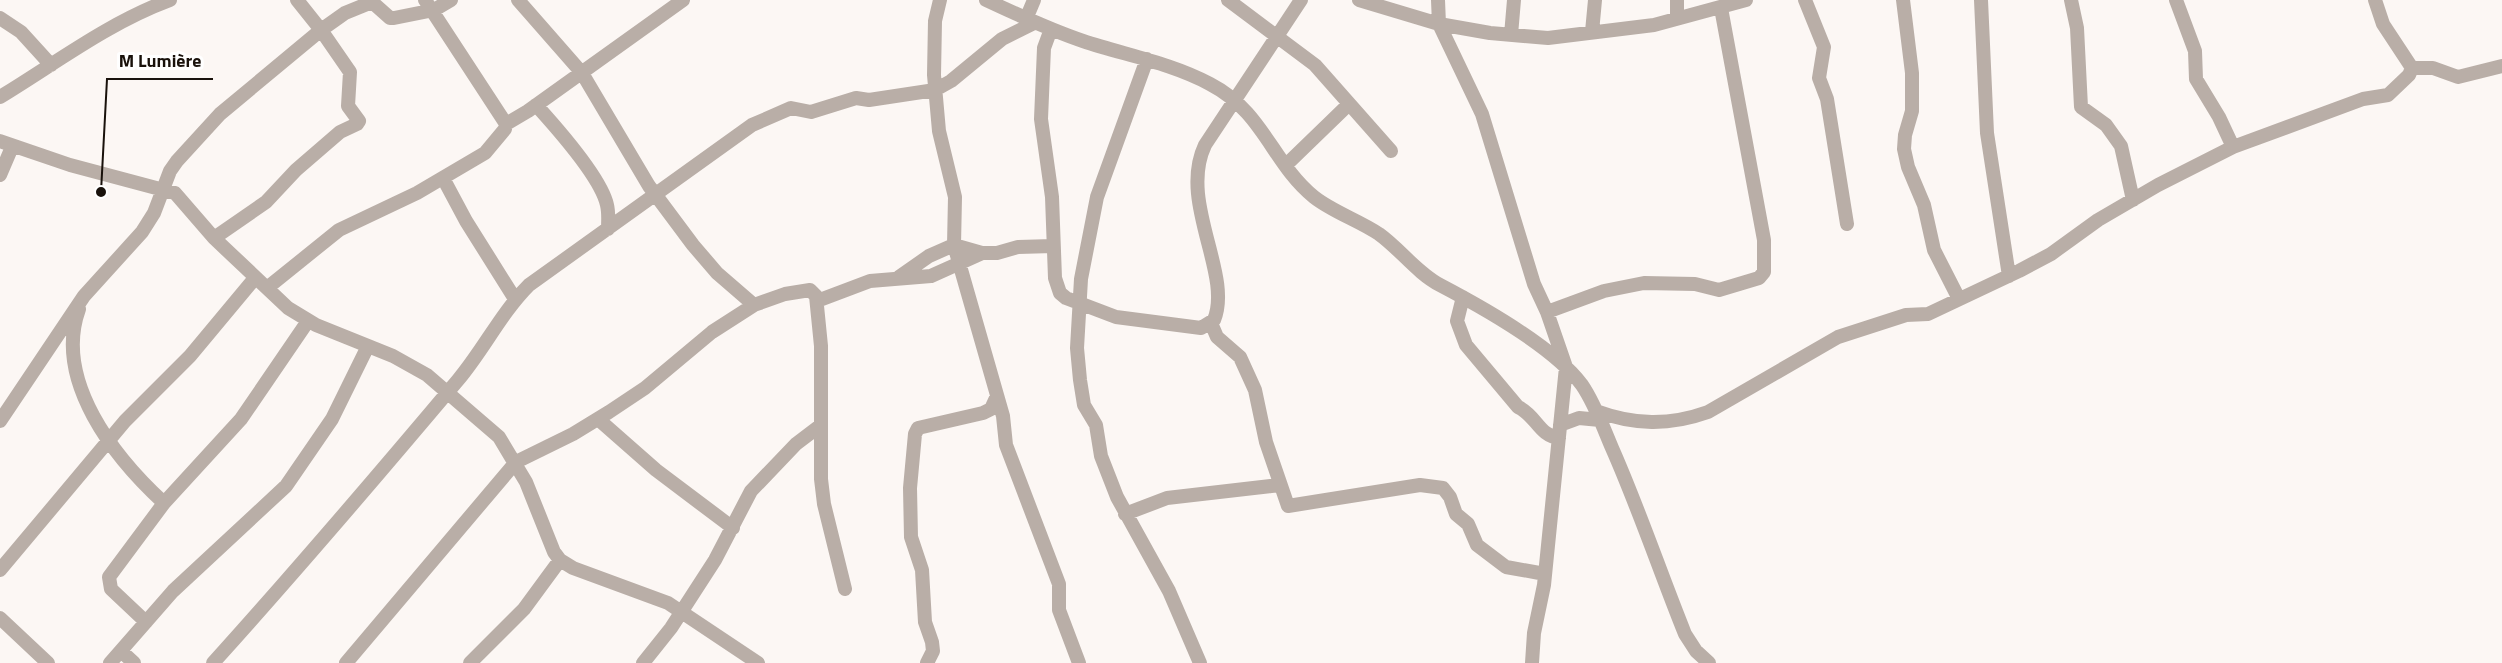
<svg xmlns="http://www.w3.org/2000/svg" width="2502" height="663" viewBox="0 0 2502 663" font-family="'Titillium Web',sans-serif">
	<rect width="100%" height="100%" fill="#fcf7f4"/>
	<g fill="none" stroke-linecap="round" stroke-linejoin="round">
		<path stroke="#b9aea7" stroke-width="14" d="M425 0 506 124
			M518 0 582 73 649 186 693 245 717 273 754 305
			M940 0 935 21 934 75 939 131 955 197 954 245 1003 416 1006 445 1059 584V610L1079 663
			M986 0C1018 15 1050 30 1083 41 1125 55 1171 63 1210 84 1264 112 1272 163 1314 197 1333 212 1358 220 1379 234 1400 249 1417 273 1440 285 1482 307 1554 347 1582 385 1595 404 1603 427 1612 448 1639 509 1660 572 1685 634L1696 651 1709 663
			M1228 0 1315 65 1391 151
			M1359 0 1439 24 1490 33 1548 38 1654 25 1746 0
			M1438 0 1439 24 1482 114 1534 284 1547 312 1566 367 1544 585 1534 633 1532 663
			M1805 0 1824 47 1819 78 1827 99 1847 224
			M1903 0 1912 73V111L1905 135 1904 149 1908 167 1924 205 1934 250 1959 299
			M1981 0 1987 133 2009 276
			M2071 0 2077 28 2081 107 2106 125 2121 146 2133 200
			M2176 0 2195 51 2196 79 2219 117 2233 147
			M0 18 21 32 51 65
			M1677 18V0
			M1026 19 1034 0
			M1051 29 1044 48 1041 119 1052 197 1055 278 1060 293 1066 298 1116 317 1201 328 1214 320C1233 274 1178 202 1205 145L1301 0
			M1592 32 1595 0
			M1511 35 1514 0
			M1147 59 1097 197 1081 279 1077 348 1080 380 1084 405 1096 425 1101 456 1117 497 1169 591 1200 663
			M2412 68H2433L2458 77 2502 66
			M0 97C56 63 108 23 170 0
			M536 105C556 127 601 177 607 205 609 213 608 222 608 229
			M506 124 528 111 683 0
			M0 141 70 165 175 193 214 238 288 308 316 325 393 356 427 375 499 437 526 482 554 552 560 560 573 568 668 603 758 663
			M1286 165 1349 104
			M0 175 12 147
			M443 178 466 221 515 299
			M214 238 266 202 296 170 340 132 357 124 359 121 348 106 350 72 321 30 345 13 372 2 390 18H394L434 10 451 0
			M899 277 929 256 954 245 982 253
			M267 288 339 230 417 193 485 153 505 129 506 124
			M1463 297 1457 321 1466 345 1518 407C1536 415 1539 436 1559 438
			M817 301 870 281 931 276 982 253H997L1018 247 1053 246
			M79 309C53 381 115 458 164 503
			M1547 312 1604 291 1644 283 1695 284 1719 290 1759 278 1764 272V240L1721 8
			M1211 323 1217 337 1240 357 1255 390 1266 442 1288 506 1420 485 1443 488 1450 497 1456 514 1468 524 1477 545 1506 567 1545 574
			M1596 411C1634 425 1669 426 1708 412L1838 337 1906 315 1928 314 2019 271 2051 254 2098 220 2158 185 2233 147 2363 99 2388 95 2409 75 2412 68 2383 24 2375 0
			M598 419 656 470 733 528
			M0 421 84 296 142 232 154 213 170 171 177 161 220 114 321 30 297 0
			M1560 425 1579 418 1600 420
			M1125 514 1167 498 1280 485
			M0 570 125 421 190 356 255 278
			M0 618 48 663
			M146 622 111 589 109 577 164 503 241 419 308 321
			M121 651 134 663
			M110 663 173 591 286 486 332 419 368 346
			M213 663C297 570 378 475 458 380 484 349 501 313 529 285L752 125 791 108 811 112 856 98 869 100 935 90 951 81 1002 39 1034 23
			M346 663 516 462 573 434 609 412 645 388 712 332 754 305 785 294 810 290 816 296 821 346V479L824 504 845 589
			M470 663 524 609 560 560
			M643 663 671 628 715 560 751 491 796 444 821 425
			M927 663 933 651 932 642 925 622 922 570 911 537 910 488 915 434 918 428 983 413 991 409 997 396"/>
	</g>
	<path fill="none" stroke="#19110b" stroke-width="2" d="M101 192L107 79H213"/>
	<circle fill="#19110b" stroke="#fff" stroke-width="2" cx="101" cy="192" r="6"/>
	<g font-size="18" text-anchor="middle" font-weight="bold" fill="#19110b" stroke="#fff" stroke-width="6" stroke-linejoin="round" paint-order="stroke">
		<text x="160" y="67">M Lumière</text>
	</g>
</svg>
